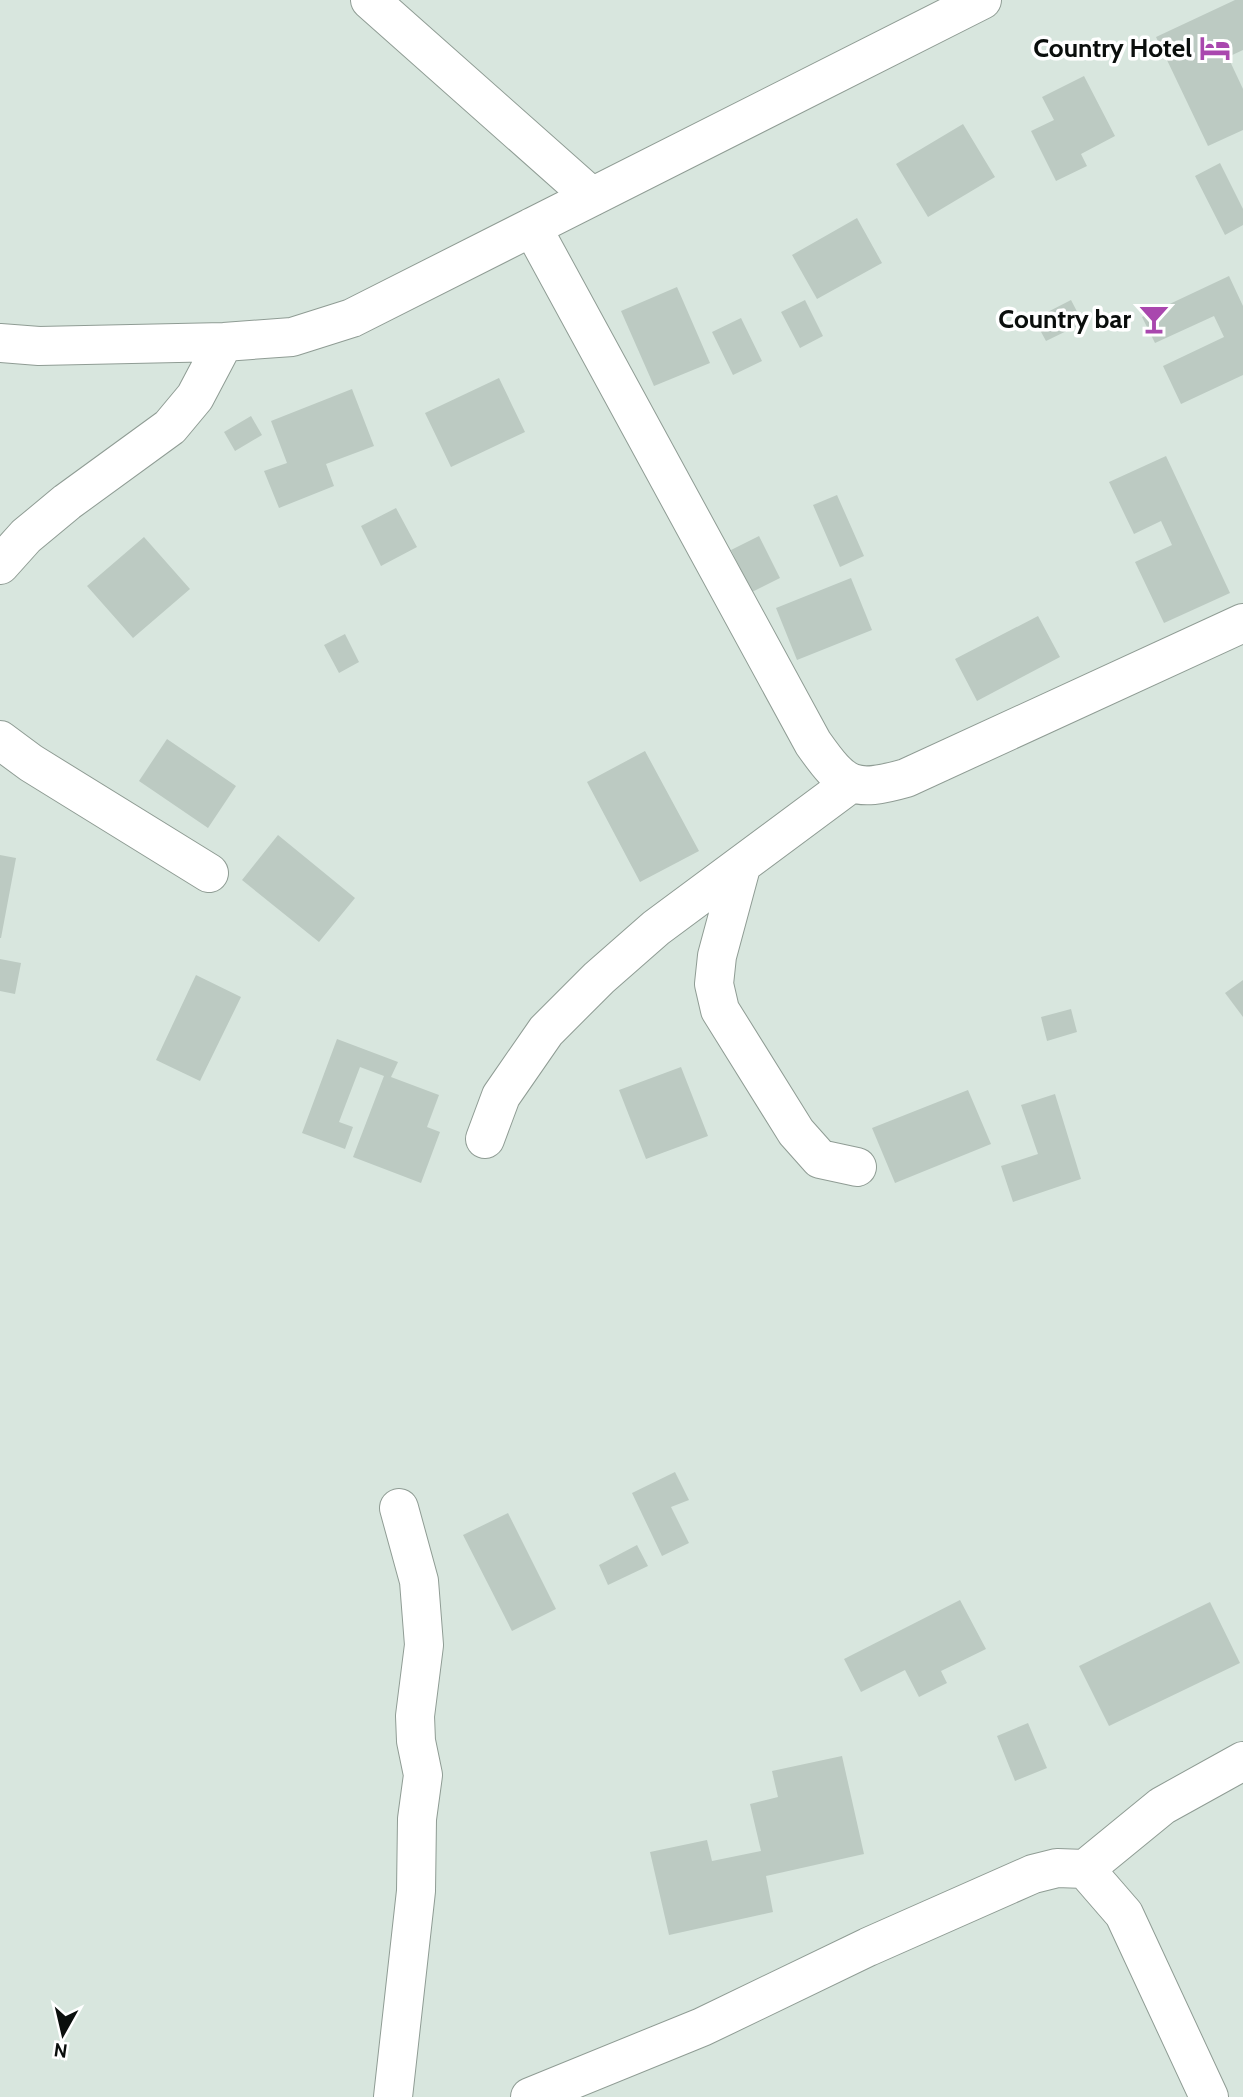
<svg xmlns="http://www.w3.org/2000/svg" width="1243" height="2097" viewBox="0 0 1243 2097" font-family="Cabin,sans-serif">
	<rect width="100%" height="100%" fill="#d8e6de"/>
	<path fill="#bccac2" d="M1235 0H1243V50L1228 57 1243 89V130L1208 146 1156 37Z
		M1084 76 1115 136 1081 154 1087 166 1056 181 1031 131 1054 120 1042 97Z
		M963 124 995 177 928 217 896 164Z
		M1220 163 1243 209V225L1225 235 1195 176Z
		M857 218 882 263 817 299 792 255Z
		M1229 276 1243 306V375L1181 404 1163 366 1224 337 1214 316 1155 343 1142 317Z
		M677 287 710 363 654 386 621 311Z
		M805 300 823 336 800 348 781 312Z
		M1071 300 1083 323 1046 341 1034 319Z
		M741 318 762 361 733 375 712 332Z
		M499 378 525 432 451 467 425 413Z
		M352 389 374 446 326 464 334 486 279 508 264 471 287 463 271 421Z
		M251 416 262 435 235 451 224 432Z
		M1166 456 1230 593 1164 623 1135 562 1172 545 1161 521 1134 534 1109 482Z
		M837 495 864 556 840 567 813 505Z
		M396 508 417 547 381 566 361 526Z
		M759 536 780 578 752 592 731 550Z
		M144 537 190 589 133 638 87 586Z
		M851 578 872 630 797 660 776 608Z
		M1038 616 1060 657 977 701 955 659Z
		M345 634 359 662 339 673 324 645Z
		M167 739 236 786 208 828 139 781Z
		M645 751 699 851 640 882 587 782Z
		M278 835 355 898 319 942 242 880Z
		M0 855 16 858 1 938H0Z
		M0 959 21 963 15 994 0 991Z
		M196 975 241 997 200 1081 156 1060Z
		M1243 980V1017L1225 993Z
		M1071 1009 1077 1032 1047 1041 1041 1017Z
		M337 1039 398 1062 391 1077 439 1095 427 1127 440 1132 421 1183 353 1157 384 1076 360 1067 339 1122 353 1127 345 1149 302 1133Z
		M681 1067 708 1136 646 1159 619 1090Z
		M968 1090 991 1144 895 1183 872 1128Z
		M1055 1094 1081 1179 1013 1202 1001 1166 1038 1154 1021 1105Z
		M675 1472 689 1500 671 1507 689 1543 662 1556 632 1493Z
		M508 1513 556 1609 512 1631 463 1535Z
		M637 1545 648 1566 608 1585 599 1565Z
		M960 1600 986 1649 941 1671 947 1683 919 1697 905 1670 861 1692 844 1659Z
		M1210 1602 1240 1663 1109 1726 1079 1666Z
		M1028 1723 1047 1768 1015 1781 997 1736Z
		M842 1756 864 1854 766 1876 773 1912 669 1935 650 1852 707 1840 712 1861 761 1851 750 1804 778 1797 772 1771Z"/>
	<g fill="none" stroke-linecap="round" stroke-linejoin="round">
		<g stroke="#8f9c94" stroke-width="40">
			<path id="minor" d="M370 0 592 197
				M532 227 813 743C844 787 853 793 906 778L1243 623
				M0 343 39 346 224 342 292 337 352 318 982 0
				M0 565 26 536 67 502 170 427 195 397 224 342
				M0 740 31 763 209 873
				M741 867 717 956 714 984 720 1010 796 1132 820 1159 857 1167
				M485 1139 501 1096 546 1031 599 978 656 928 850 784
				M1085 1869 1162 1806 1243 1761
				M393 2097 416 1891 417 1819 423 1775 416 1741 415 1716 424 1645 419 1581 399 1508
				M530 2097 702 2027 868 1947 1033 1874 1057 1868 1085 1869 1124 1914 1209 2097"/>
		</g>
		<use href="#minor" stroke="#fff" stroke-width="38"/>
	</g>
	<defs>
		<g id="hotel-bare" transform="scale(2.415)"><path d="M-6-4.5h1.5V1H6V5H4.5V3h-9V5H-6ZM-4 0a1.8 1.8 0 1 1 3.6 0ZM.5 0V-2.5h3Q6-2.5 6 0Z" fill="#a947ae" stroke="#fff" stroke-width="2.5" paint-order="stroke"/></g>
		<g id="bar-bare" transform="scale(2.415)"><path d="M-6-5H6L.8 .8V4.5H3.5V6h-7V4.5H-.8V.8Z" fill="#a947ae" stroke="#fff" stroke-width="2.5" paint-order="stroke"/></g>
	</defs>
	<g fill-rule="evenodd">
		<use href="#hotel-bare" x="1215" y="48"/>
		<use href="#bar-bare" x="1154" y="319"/>
	</g>
	<g text-anchor="middle" stroke-width="7" stroke-linejoin="round" paint-order="stroke">
		<g font-size="26" font-weight="bold" fill="#0a0e0c" stroke="#fff" text-anchor="end">
			<text x="1192" y="57">Country Hotel</text>
			<text x="1131" y="328">Country bar</text>
		</g>
	</g>
	<g transform="translate(63 2034) rotate(188)" stroke="#ffffff" stroke-width="5" paint-order="stroke">
	<path d="M0-5L12 26L0 18L-12 26Z" fill="#0a0e0c"/>
	<text y="-10" font-size="19" font-weight="bold" text-anchor="middle" fill="#0a0e0c">N</text>
	</g>
</svg>
